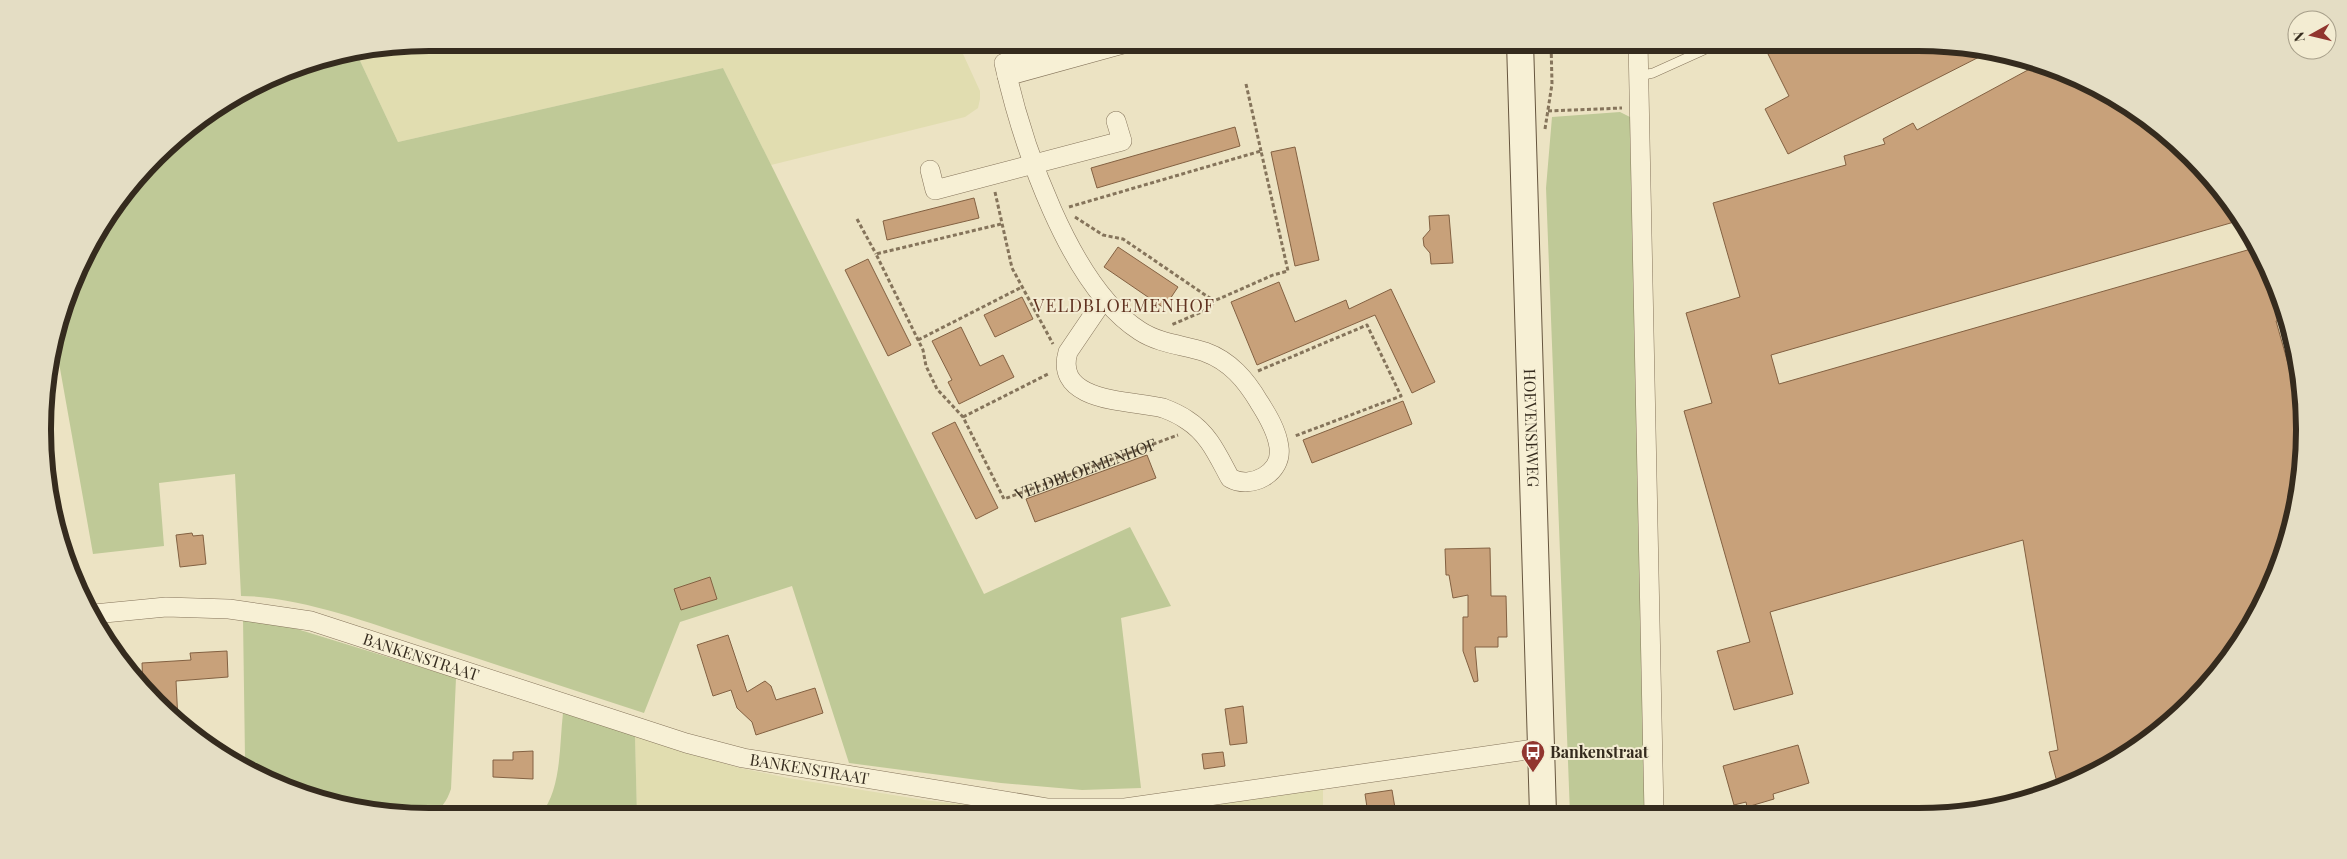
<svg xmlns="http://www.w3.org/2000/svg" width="2347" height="859" viewBox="0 0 2347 859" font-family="'Playfair Display',serif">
	<rect width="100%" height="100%" fill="#ece3c3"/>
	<path fill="#e1ddb0" d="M430 42 958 43 980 91V99L978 108 965 117 771 165 723 68 398 142 355 50Z
		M635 736 736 767 788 778 924 800 1054 815 637 816Z
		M1323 789V815H1221V803Z"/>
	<path fill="#bfc997" d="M355 50 398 142 723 68 984 594 1130 527 1171 606 1121 618 1141 788 1082 790 1001 783 849 763 792 586 680 622 644 713C569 689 495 664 421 640 368 622 296 596 241 596L235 474 159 483 164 546 93 554 56 346 83 258 123 194 174 139 282 72Z
		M1620 112 1630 117 1645 814H1570L1546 188 1552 117Z
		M243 619 284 625 456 678 451 789C447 801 441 810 429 816L330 803 232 759 245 758Z
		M563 713 635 736 637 816H540C562 788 559 748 563 713Z"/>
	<path fill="#c8a17a" stroke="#836142" d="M1762 42H1918L1989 52 1788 154 1765 109 1789 96Z
		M2039 64 2088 82 2153 122 2208 174 2241 220 1771 355 1779 384 2258 247 2284 305 2287 318 2276 321 2302 413 2304 455 2291 529 2252 623 2173 720 2088 777 2058 786 2049 752 2058 750 2023 540 1770 612 1793 694 1734 710 1717 651 1750 642 1684 411 1712 403 1686 313 1740 297 1713 203 1846 165 1844 156 1885 144 1883 139 1913 123 1917 130Z
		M1235 127 1240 146 1097 188 1091 168Z
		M1295 147 1319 260 1295 266 1271 152Z
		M974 198 979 218 887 240 883 221Z
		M1449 215 1453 263 1431 264 1430 253 1424 246 1423 238 1430 230 1429 216Z
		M1118 247 1178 287 1164 308 1104 267Z
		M868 259 911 345 888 356 845 270Z
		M1279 282 1295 322 1346 300 1349 309 1391 289 1435 382 1412 393 1375 315 1257 365 1231 302Z
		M1022 297 1033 319 995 337 984 315Z
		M961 327 980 366 1003 355 1014 377 959 404 948 382 952 380 932 341Z
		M1403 401 1412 424 1312 463 1303 440Z
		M955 422 998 508 976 519 932 433Z
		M1147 455 1156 478 1035 522 1026 499Z
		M192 533 193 536 203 535 206 564 180 567 176 535Z
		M1490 548 1491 596H1506L1507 637H1498V647H1475L1478 681 1474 682 1463 651V617H1468V595L1453 598 1449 575H1446L1445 549Z
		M710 577 717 599 681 610 674 589Z
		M728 635 747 692 765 681 771 686 776 700 815 688 823 713 756 735 752 722 737 708 731 690 713 696 697 645Z
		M227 651 228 677 176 681 178 721 156 703 143 688 142 663 191 660 190 653Z
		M1243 706 1247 743 1230 745 1225 709Z
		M1798 745 1809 783 1773 794 1774 799 1747 807 1746 802 1734 805 1723 766Z
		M533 751V779L493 777V760H513V752Z
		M1223 752 1225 766 1204 769 1202 754Z
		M1392 790 1395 808 1381 810 1382 814H1368L1365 794Z"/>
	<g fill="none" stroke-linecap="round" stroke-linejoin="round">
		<g stroke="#85745b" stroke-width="10">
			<path id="service" d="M1639 76 1653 73 1704 50"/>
		</g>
		<g stroke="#85745b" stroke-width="20">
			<g id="minor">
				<path d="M1074 42 1004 63C1022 143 1069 286 1140 331 1160 344 1184 345 1205 352 1230 361 1246 380 1259 402 1268 416 1277 431 1279 447 1283 473 1251 490 1230 478 1218 456 1209 434 1187 420 1180 415 1171 411 1163 408 1134 400 1053 404 1068 352L1104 299"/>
				<path d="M1638 42 1654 814"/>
				<path d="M1007 76 1130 42"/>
				<path d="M930 170 935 190 1122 141 1116 121"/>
				<path id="s2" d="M94 614 166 607 229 609 311 621 686 743 743 758 1048 808H1125L1541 748"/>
			</g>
		</g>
		<g stroke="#66553e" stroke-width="28">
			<g id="secondary">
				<path id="s3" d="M1520 42 1543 814"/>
			</g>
		</g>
		<g stroke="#85745b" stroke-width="3" stroke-dasharray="4 2.5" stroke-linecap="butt">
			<path d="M1144 52 1179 42"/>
			<path d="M1246 84 1261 151"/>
			<path d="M1548 111 1622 108"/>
			<path d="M1545 129 1552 84 1551 42"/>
			<path d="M995 192 1012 268 1053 344"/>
			<path d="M1069 207 1261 151 1288 271 1273 275 1214 301 1211 308 1171 325"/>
			<path d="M1075 217 1103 235 1123 239 1214 301"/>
			<path d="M857 219 876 254"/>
			<path id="s1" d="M1001 224 876 254 923 350 926 366 937 389 963 417 1004 499 1178 435"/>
			<path d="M918 340 1022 287"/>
			<path d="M1258 371 1367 325 1401 396 1295 436"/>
			<path d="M963 417 1050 373"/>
		</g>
		<use href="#service" stroke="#f7f0d5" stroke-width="9"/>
		<use href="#minor" stroke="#f7f0d5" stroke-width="19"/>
		<use href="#secondary" stroke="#f7f0d5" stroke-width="26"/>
	</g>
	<defs>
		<g id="bus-pin" transform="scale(1.25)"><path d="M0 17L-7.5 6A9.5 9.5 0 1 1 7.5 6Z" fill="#91352e" stroke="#f3ecd2"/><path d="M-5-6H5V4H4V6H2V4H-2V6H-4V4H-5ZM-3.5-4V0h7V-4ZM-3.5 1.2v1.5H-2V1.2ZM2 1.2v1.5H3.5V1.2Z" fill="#fff"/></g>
	</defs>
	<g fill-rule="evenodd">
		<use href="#bus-pin" x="1533" y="752"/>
	</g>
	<g text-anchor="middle" stroke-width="4" stroke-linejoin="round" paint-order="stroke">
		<g font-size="16" fill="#352b1e" stroke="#f3ecd2">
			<text dy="6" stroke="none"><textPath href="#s3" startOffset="386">HOEVENSEWEG</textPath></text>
			<text dy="6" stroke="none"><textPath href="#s1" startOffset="494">VELDBLOEMENHOF</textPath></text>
			<text dy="6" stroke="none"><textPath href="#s2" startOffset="334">BANKENSTRAAT</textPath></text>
			<text dy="6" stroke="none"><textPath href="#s2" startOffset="739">BANKENSTRAAT</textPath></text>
		</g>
		<g font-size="16" font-weight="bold" fill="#352b1e" stroke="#f3ecd2" text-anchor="start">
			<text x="1550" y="758">Bankenstraat</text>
		</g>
		<g font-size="18" letter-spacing="1" fill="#603220" stroke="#f3ecd2">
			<text x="1124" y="312">VELDBLOEMENHOF</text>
		</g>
	</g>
	<path d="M0 0H2347V859H0ZM429 51H1918A378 378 0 0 1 2296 429V430A378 378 0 0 1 1918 808H429A378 378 0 0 1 51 430V429A378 378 0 0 1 429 51Z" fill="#e4ddc4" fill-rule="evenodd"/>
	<path fill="none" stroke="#352b1e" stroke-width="6" d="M429 51H1918A378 378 0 0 1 2296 429V430A378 378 0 0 1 1918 808H429A378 378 0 0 1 51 430V429A378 378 0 0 1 429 51Z"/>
	<g transform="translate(2312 35) rotate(262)"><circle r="24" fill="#f3ecd2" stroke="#a79f8a"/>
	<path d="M0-4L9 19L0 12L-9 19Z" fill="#91352e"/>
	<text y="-8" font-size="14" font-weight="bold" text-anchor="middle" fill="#352b1e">N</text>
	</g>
</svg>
